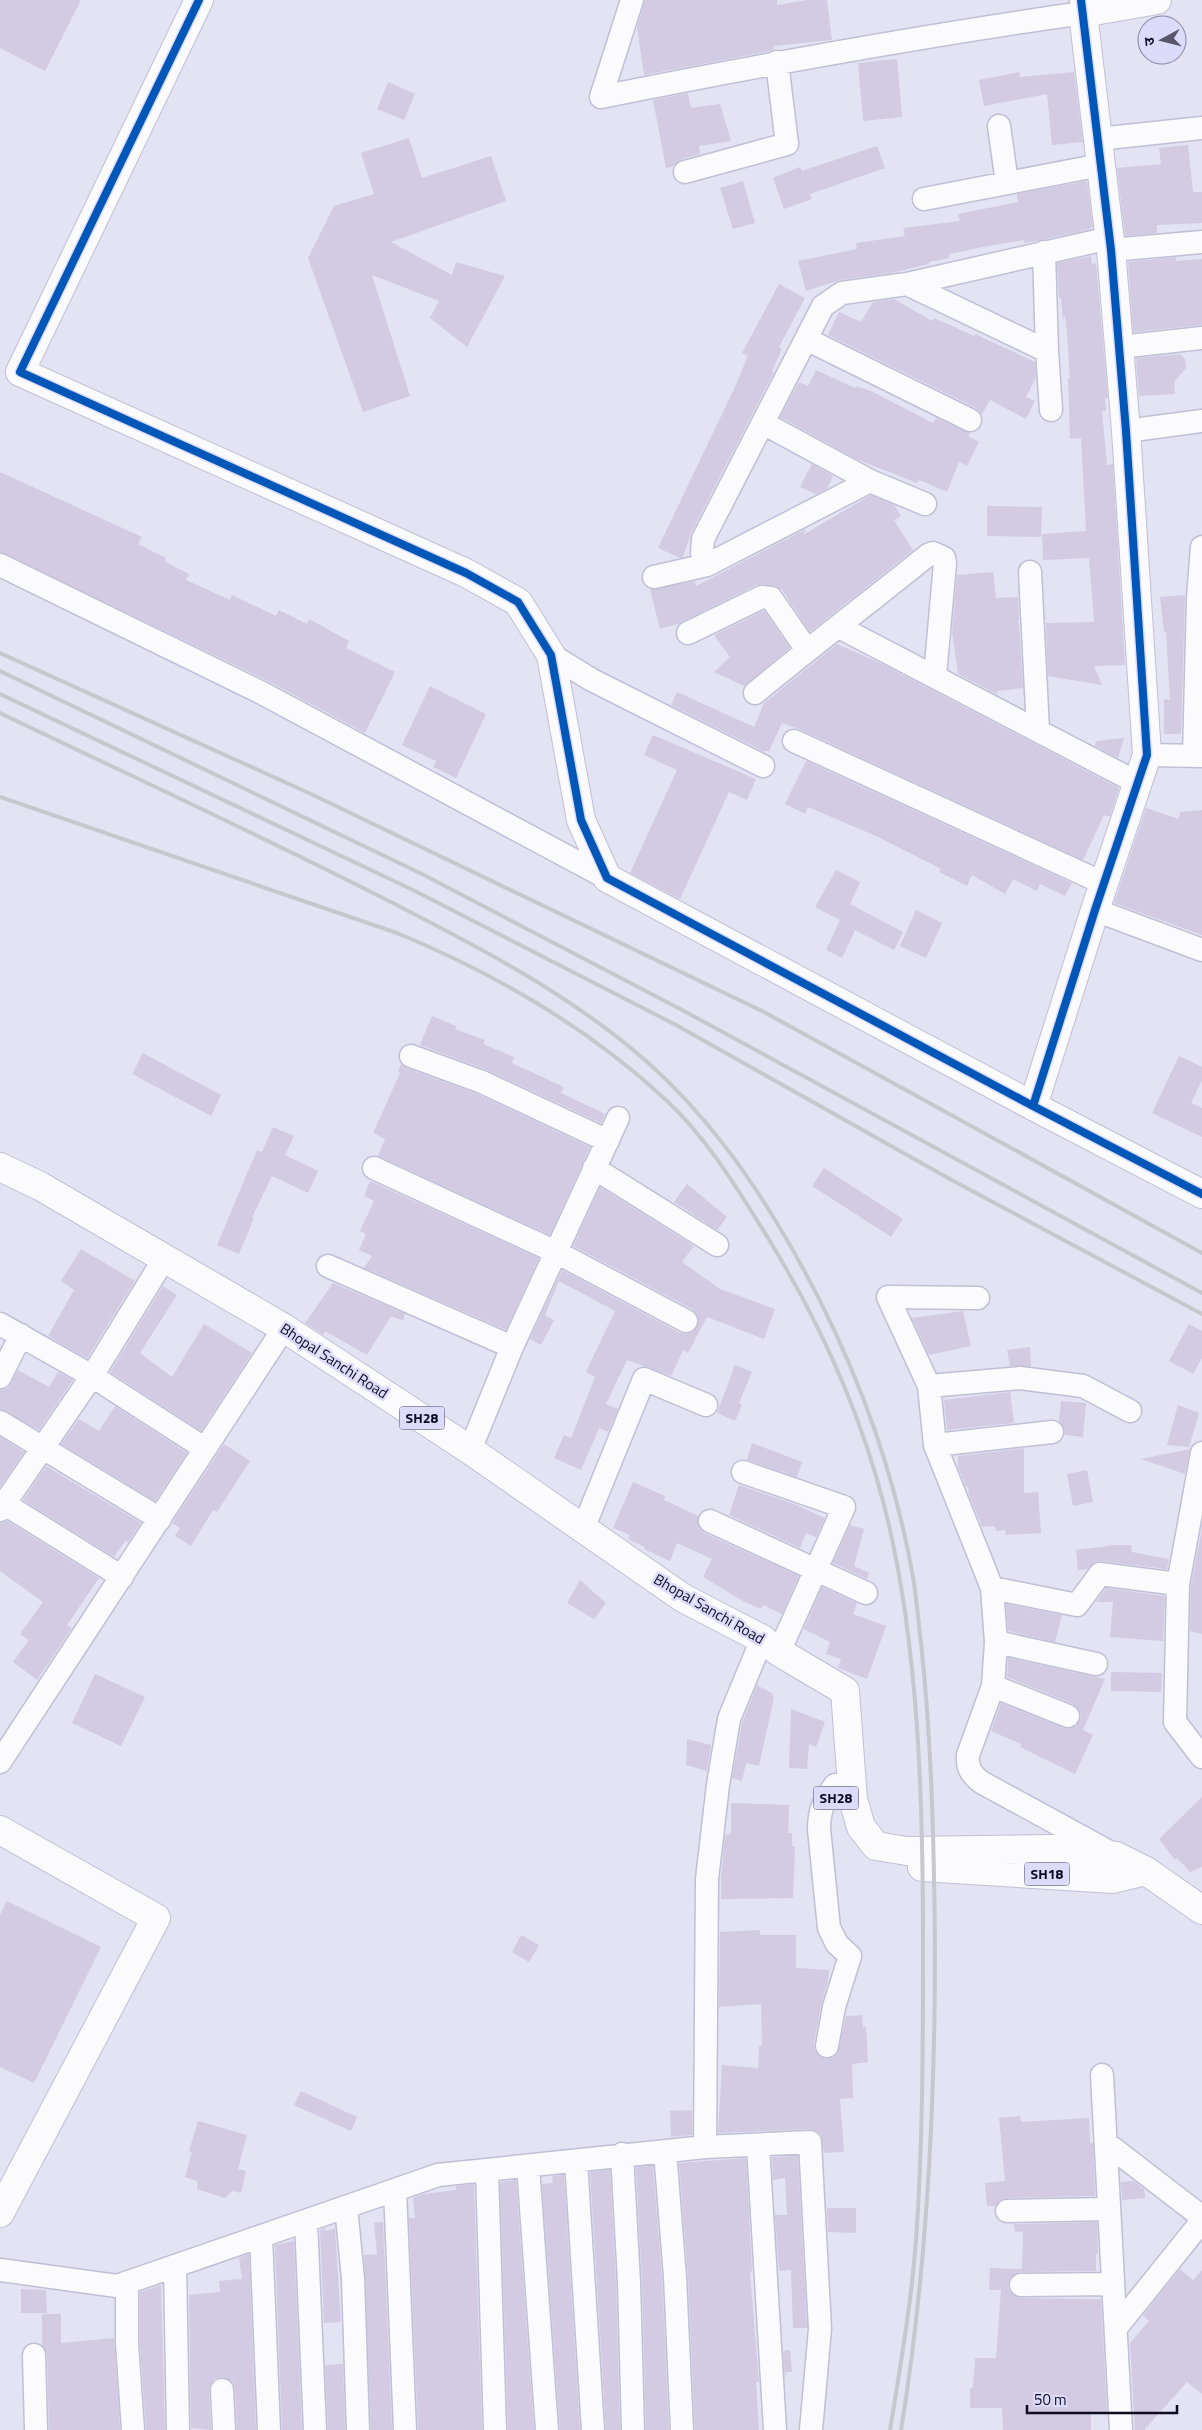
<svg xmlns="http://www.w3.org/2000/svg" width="1202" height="2430" viewBox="0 0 1202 2430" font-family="'Titillium Web','Noto Sans Devanagari',sans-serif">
	<rect width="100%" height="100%" fill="#e3e3f3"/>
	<path fill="#d2cbe2" d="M0 0H81L45 71 0 48Z
		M645 0H777V5L808 0H827L832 40 773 46 774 50 770 51 644 75 637 27Z
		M897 59 902 117 863 121 858 63Z
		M1019 72 1020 77 1074 72 1083 142 1052 145 1047 94 984 106 979 80Z
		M388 82 415 94 404 120 377 109Z
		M688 93 691 108 720 104 731 141 699 146 700 154 682 159 674 166 666 168 653 100Z
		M409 138 422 178 491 156 506 201 391 242 452 275 456 262 505 276 467 347 430 318 439 301 372 275 410 396 363 412 308 258 334 206 374 194 361 153Z
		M1188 145 1193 192H1202V223L1157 225V233L1125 236 1117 168 1161 164 1159 148Z
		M877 146 885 168 810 194 812 199 784 209 773 178 800 167 802 171Z
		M743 181 755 223 733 229 720 188Z
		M1087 181 1093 227 1087 230 1037 241 1024 243V240L988 246 949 254V258L929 262V264L891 273 840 280 806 291 798 261 857 249 856 243 905 236 903 228 960 221 958 214 1018 202 1017 194Z
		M1091 256 1092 264 1096 263 1108 398H1105L1106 411H1102L1107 465 1113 464 1125 665 1094 666 1102 685 1048 676 1046 623 1094 622 1089 558 1043 560 1042 534 1086 531 1081 438 1070 439 1068 378 1070 379 1067 333 1065 315 1063 320 1061 298H1059L1057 263Z
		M1176 257V261L1202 259V325L1133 332 1128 262Z
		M779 284 805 298 779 347 782 349 772 371 774 372 691 533 683 557 680 558 658 548 734 389 748 356 742 353Z
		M894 299 932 321 934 318 974 336 975 334 1035 362 1036 377 1026 397 1035 401 1026 419 990 400 982 414 976 408 828 335 839 312 861 322 873 302Z
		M1180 354 1185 359 1186 368 1174 382 1175 394 1139 396 1136 358Z
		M816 370 855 388 856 386 871 391 933 423 936 418 970 433 968 436 979 442 967 466 959 462 947 492 919 480 917 483 856 459 780 417 799 382 808 386Z
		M812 464 833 476 827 489 816 494 800 487Z
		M0 472 142 537 138 544 166 558 164 561 189 574 186 580 230 600 232 595 276 616 279 610 307 624 309 619 349 641 346 648 395 672 365 733 268 681 0 552Z
		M871 495 894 505 901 516 894 520 913 550 810 632 782 590 777 587 763 584 756 585 678 624 660 629 650 589 695 581 696 586 806 529 803 535Z
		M987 506 1042 507 1041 537 987 536Z
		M993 572 996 598 1018 597 1019 618 1017 623H1019L1023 688 997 691 998 695 958 674 952 632 957 575Z
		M1185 595 1181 734H1164V699L1170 700 1166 632H1164L1160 597Z
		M764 611 790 648 744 686 714 672 730 657 714 635Z
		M837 644 884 665 1119 788 1110 817 1104 815 1083 860 799 729 782 723 769 751H763L671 705 677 692 754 727 764 703Z
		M430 686 486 714 456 778 433 767 436 761 402 745Z
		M653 735 756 779 747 800 729 792 680 899 630 873 677 770 644 755Z
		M1124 738 1118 758 1095 746 1096 741Z
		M806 761 1072 883 1065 896 1040 884 1037 891 1013 879 1005 894 972 875 967 886 939 872 941 869 876 836 808 807 805 814 785 804Z
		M1146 808 1179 819 1180 812 1202 810V935L1114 903Z
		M836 870 860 882 850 904 903 932 894 950 855 930 842 958 826 950 840 920 815 907Z
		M916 910 942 923 926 958 900 946Z
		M432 1016 456 1026 455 1029 485 1040 483 1044 514 1057 512 1063 564 1087 561 1093 605 1114 601 1123 487 1070 420 1045Z
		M143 1053 221 1095 211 1116 132 1074Z
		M1179 1056 1202 1067V1080L1191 1103 1202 1108V1137L1152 1113Z
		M401 1064 406 1068 477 1094 590 1147 550 1235 378 1156 385 1139 373 1133 400 1073 398 1071Z
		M273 1127 294 1136 285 1155 318 1171 308 1193 272 1176 252 1217 254 1218 239 1254 217 1245 257 1150 262 1152Z
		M824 1168 903 1219 891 1237 812 1186Z
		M370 1181 539 1258 506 1330 364 1268 372 1256 359 1250 366 1234 360 1231 374 1201 364 1196Z
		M687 1184 727 1217 717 1230 674 1202Z
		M600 1187 694 1246 682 1262 720 1289 775 1309 764 1339 707 1317 688 1353 683 1350 671 1376 627 1360 606 1404 618 1409 608 1432 599 1428 581 1470 554 1458 564 1435 571 1438 595 1377 586 1372 615 1311 559 1281 545 1315 554 1320 541 1345 530 1339 562 1270 680 1333 687 1334 693 1332 699 1321 697 1314 692 1309 573 1246Z
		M81 1249 135 1281 87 1358 48 1336 74 1290 61 1281Z
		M333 1283 405 1314 403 1321 391 1316 367 1355 325 1331 323 1335 305 1323Z
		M163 1286 177 1295 140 1353 172 1377 204 1324 252 1353 201 1431 110 1372Z
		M963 1311 971 1346 929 1355 912 1318Z
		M1189 1324 1202 1331V1358L1193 1374 1169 1361Z
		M1030 1347 1031 1366H1010L1007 1350Z
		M735 1365 752 1372 739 1403 742 1405 735 1421 717 1413Z
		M18 1370 49 1387 58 1372 73 1380 39 1430 0 1409V1390L8 1388Z
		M1010 1392 1014 1423 947 1430 944 1400Z
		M1061 1401 1086 1403 1083 1437 1064 1435 1065 1430 1059 1421Z
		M1178 1405 1199 1413 1189 1447 1167 1445Z
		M115 1406 187 1453 155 1501 61 1444 79 1419 99 1431Z
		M0 1437 24 1452 0 1487Z
		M752 1443 802 1462 797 1477 747 1460Z
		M224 1444 250 1461 217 1512 213 1510 191 1546 175 1536 180 1528 172 1523Z
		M1024 1448V1493L1038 1492 1041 1533 1006 1535 1005 1530 996 1531 995 1526 982 1527 969 1495 968 1487H966L958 1467V1456Z
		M1190 1449 1185 1474 1141 1459Z
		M46 1466 141 1523 128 1542 126 1540 114 1557 23 1500Z
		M1087 1470 1093 1502 1073 1506 1067 1474Z
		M633 1482 665 1496 664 1500 698 1516 699 1528 704 1533 799 1576 782 1614 763 1605 761 1609 743 1601 703 1577 712 1559 677 1543 670 1561 644 1549 645 1547 628 1539 630 1535 613 1528Z
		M739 1485 794 1504 825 1518 816 1537 806 1533 800 1548 729 1515Z
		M7 1521 99 1578 67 1625 72 1628 37 1680 13 1662 29 1640 20 1634 43 1602 0 1571V1523Z
		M850 1525 864 1529 854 1566 869 1573 867 1579 833 1563Z
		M1202 1529V1634L1190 1631 1191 1585Z
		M1116 1545H1131L1132 1552 1169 1559 1167 1569 1101 1561 1094 1562 1088 1569 1078 1570 1076 1550Z
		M580 1580 606 1603 594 1619 567 1603Z
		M822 1587 857 1603 853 1614 886 1626 867 1679 838 1668 841 1659 826 1654 830 1642 804 1629Z
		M1106 1588 1165 1596 1163 1641 1110 1637 1113 1602H1096Z
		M1006 1604 1062 1615 1055 1642 1008 1631Z
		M1008 1658 1105 1679 1083 1730 1093 1735 1075 1774 1020 1747 1021 1744 991 1731 1001 1703 1064 1728 1076 1727 1080 1720 1081 1714 1073 1704 1007 1677Z
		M1111 1672 1162 1673 1161 1692 1111 1691Z
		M95 1674 145 1697 121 1746 72 1723Z
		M757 1685 773 1694 772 1696 774 1697 759 1766 746 1763 742 1781 732 1778 742 1723Z
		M791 1709 825 1722 816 1747 809 1744 807 1769 789 1768Z
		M687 1739 711 1745 707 1771 686 1765Z
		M1202 1797V1867L1190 1872 1177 1858 1175 1860 1159 1839Z
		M731 1803 789 1805 788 1833H792V1846H795L793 1898 721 1899V1876L725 1835 731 1834Z
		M7 1901 101 1947 34 2083 0 2067V1915Z
		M760 1930V1935H796V1968L829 1970 828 1981 821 2005 814 2044 815 2051 819 2056 825 2059 837 2055 846 2016 862 2015 863 2027H866L868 2062 852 2064 853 2098 840 2099 844 2152 824 2153 821 2135 816 2131 810 2129 718 2133 722 2065 758 2068 759 2046H762L761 2004 719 2007 720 1932Z
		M521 1935 539 1945 529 1962 512 1952Z
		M301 2091 357 2117 351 2131 294 2105Z
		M692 2110V2135L671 2137 670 2111Z
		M1020 2116 1021 2122 1089 2118 1090 2143H1093L1095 2196 1007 2198 1000 2200 995 2206H987L985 2183 1005 2181 999 2118Z
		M198 2121 247 2135 238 2169 246 2171 241 2193 232 2191 225 2198 197 2189V2181L185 2177 192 2152 189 2151Z
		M798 2156 807 2328H793L791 2270 779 2271 775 2215H787L785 2178 773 2180 772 2157Z
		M746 2158 752 2272H750L759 2382H756L759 2430H695L688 2276 679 2163Z
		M653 2166 662 2278 669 2430H646L642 2282 636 2167Z
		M610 2170 616 2283 620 2430H606L590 2172Z
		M564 2175 580 2430H560L542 2184 553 2183 552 2176Z
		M516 2180 534 2430H508L500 2182Z
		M1134 2181 1144 2189 1145 2198 1122 2200 1121 2182Z
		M474 2184 482 2430H418L409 2218H415L413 2198 423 2194 456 2190V2186Z
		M827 2208H856V2233L828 2232Z
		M383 2222 392 2430H371L364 2255 377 2254 374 2223Z
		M1097 2222 1098 2254H1096V2271L1020 2272 1010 2278 1008 2286 1010 2292 1021 2298 1101 2299 1107 2414 1091 2413V2430H1003L1002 2408H970V2388H973L975 2358H996L1001 2290H989L990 2268 1022 2269 1023 2231 1015 2232 1014 2224Z
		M325 2228V2231L335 2229 341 2322 324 2323 320 2230Z
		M294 2241 302 2430H282L275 2245Z
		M249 2254 256 2430H237L235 2389 233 2382 222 2377 214 2379 209 2390 211 2430 191 2428 189 2295 220 2292 219 2281 242 2279 239 2258Z
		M1180 2269 1193 2280 1202 2270V2394L1187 2382 1144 2430H1135L1130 2343 1149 2321 1143 2315Z
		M161 2285 165 2430H146L140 2343V2292Z
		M21 2289 46 2290 47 2313H21Z
		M42 2314H61V2343L114 2338 120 2430H49L47 2355 42 2345Z
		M790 2350 792 2372H786L785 2380 783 2351Z
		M343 2364 345 2430H328L325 2365Z"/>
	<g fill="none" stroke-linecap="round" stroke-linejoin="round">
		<g stroke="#c0bfd5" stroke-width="25">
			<path id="street" d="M632 0 601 97C761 65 921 36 1083 13L1081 0
				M999 126 1007 183
				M1098 139 1202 128
				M685 172 787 144 777 62
				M924 199 1101 165
				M1111 250 1202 242
				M1044 252 1047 351 1051 410
				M907 284 1047 351
				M806 339 970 420
				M1119 347 1202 338
				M763 423 870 481 925 504
				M1126 431 1202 421
				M0 565 262 693 607 878
				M707 565 702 553 703 539 823 306 842 293 907 284 1110 238
				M1030 572 1038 730
				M654 577 707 565 870 481
				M839 627 1136 782
				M688 633 762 597 771 598 807 650
				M551 655 592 680 763 766
				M755 693C812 646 871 601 928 555L933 553 944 558 945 563 935 676
				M794 741 1103 883
				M1147 755 1202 756
				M1194 756 1198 598 1202 547
				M1095 910 1202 950
				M411 1056 482 1082 608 1141
				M374 1168 556 1252 686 1321
				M594 1168 717 1245
				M328 1266 512 1347
				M978 1298 888 1297 929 1386 935 1445 992 1588 996 1642 993 1686 968 1755C967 1768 971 1774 981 1782L1111 1853
				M0 1324 92 1376 204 1448
				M0 1377 21 1335
				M929 1386 1020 1378 1083 1386 1130 1411
				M0 1422 160 1519
				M935 1445 1052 1432
				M470 1450 512 1347 618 1118
				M1202 1453 1178 1584 1175 1722 1202 1757
				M743 1472 844 1507 779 1652
				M0 1501 122 1577
				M0 1510 92 1376 164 1259
				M710 1521 866 1593
				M583 1529 644 1379 706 1405
				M992 1588 1077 1605 1100 1574 1178 1584
				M996 1642 1096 1664
				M993 1686 1068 1716
				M0 1762 284 1328
				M827 2046 834 2007 850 1956 837 1944 829 1928 819 1829C819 1810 824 1800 835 1785
				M1102 2075 1121 2430
				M1106 2143 1202 2217
				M758 2146 775 2430
				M705 2147 707 1879 718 1785 729 1719 762 1639
				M665 2151 675 2277 682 2430
				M622 2154 629 2282 633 2430
				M576 2161 593 2430
				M528 2166 547 2430
				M487 2170 495 2430
				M395 2190 405 2430
				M346 2207 353 2278 358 2430
				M1007 2211 1109 2209
				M306 2221 315 2430
				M261 2236 269 2430
				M175 2266 178 2430
				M0 2270 117 2286 438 2175 705 2147 810 2142 820 2329 811 2430
				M127 2283V2343L133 2430
				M1021 2285 1113 2284
				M1116 2328 1202 2221
				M34 2355 36 2430
				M222 2390 224 2430"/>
		</g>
		<g stroke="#c0bfd5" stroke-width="30">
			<path id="secondary" d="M199 0 20 372 466 573 518 602 551 655 581 820 607 878 1033 1106 1202 1194
				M1033 1106 1095 910 1147 755 1126 431 1111 250 1083 13 1157 0
				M0 1830 156 1918 0 2213"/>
		</g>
		<g stroke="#c0bfd5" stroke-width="30">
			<path id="primary" d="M0 1167 40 1186 284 1328 470 1450 683 1598 762 1639 779 1652 845 1691 853 1799 861 1827 876 1846 907 1851 1052 1849 1116 1856 1146 1871 1202 1910
				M922 1867 1113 1879 1146 1871"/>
		</g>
		<use href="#street" stroke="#fbfbfd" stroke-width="22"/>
		<use href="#secondary" stroke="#fbfbfd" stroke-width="28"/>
		<use href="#primary" stroke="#fbfbfd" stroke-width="28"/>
		<path stroke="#c7c7cd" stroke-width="4" d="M0 653 311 794 764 1012 1202 1253
			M0 671 422 874 684 1011 1202 1293
			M0 694 413 890 676 1025 948 1178 1202 1314
			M0 713C125 773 251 831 375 894 469 942 566 991 645 1060 704 1112 748 1173 787 1240 848 1345 892 1458 913 1577 917 1599 918 1621 921 1643 932 1744 934 1847 935 1949 935 2111 927 2271 901 2430
			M0 797 397 933C496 974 588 1027 666 1100 708 1139 738 1190 768 1238 819 1321 860 1411 884 1505 919 1641 923 1802 923 1942 923 2036 923 2131 917 2225 913 2294 901 2362 890 2430"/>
		<g stroke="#dcdcfa" stroke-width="11">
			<path id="cycleway" d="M199 0 20 372 466 573 518 602 551 655 581 820 607 878 1033 1106 1202 1194
				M1033 1106 1095 910 1147 755 1126 431 1111 250 1081 0"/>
		</g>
		<use href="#cycleway" stroke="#0057b8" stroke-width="8"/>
	</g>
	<g text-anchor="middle" stroke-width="5" stroke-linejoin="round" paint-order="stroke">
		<g fill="#dcdcfa" stroke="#4c4964" stroke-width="1">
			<rect x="399.5" y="1406.5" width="45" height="23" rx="4"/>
			<rect x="813.5" y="1786.5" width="45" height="23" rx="4"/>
			<rect x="1024.5" y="1862.5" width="45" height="23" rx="4"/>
		</g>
		<g font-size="14" font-weight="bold" fill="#0e0a23">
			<text x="422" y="1423">SH28</text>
			<text x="836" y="1803">SH28</text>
			<text x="1047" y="1879">SH18</text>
		</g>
		<g font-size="15" fill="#0e0a23" stroke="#dcdcfa">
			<text transform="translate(334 1361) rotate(33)" y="5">Bhopal Sanchi Road</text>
			<text transform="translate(709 1609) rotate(30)" y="5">Bhopal Sanchi Road</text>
		</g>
	</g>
	<g transform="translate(1162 40) rotate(263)"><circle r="24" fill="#dcdcfa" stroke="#8a88a4"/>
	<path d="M0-4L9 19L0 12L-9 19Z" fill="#59566c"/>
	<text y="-8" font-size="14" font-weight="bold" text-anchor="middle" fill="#0e0a23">उ</text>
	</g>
	<path d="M1027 2405v8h150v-8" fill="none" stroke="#0e0a23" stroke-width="2.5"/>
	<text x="1034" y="2405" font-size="15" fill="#0e0a23" stroke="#dcdcfa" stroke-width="4" paint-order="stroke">50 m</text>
</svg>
